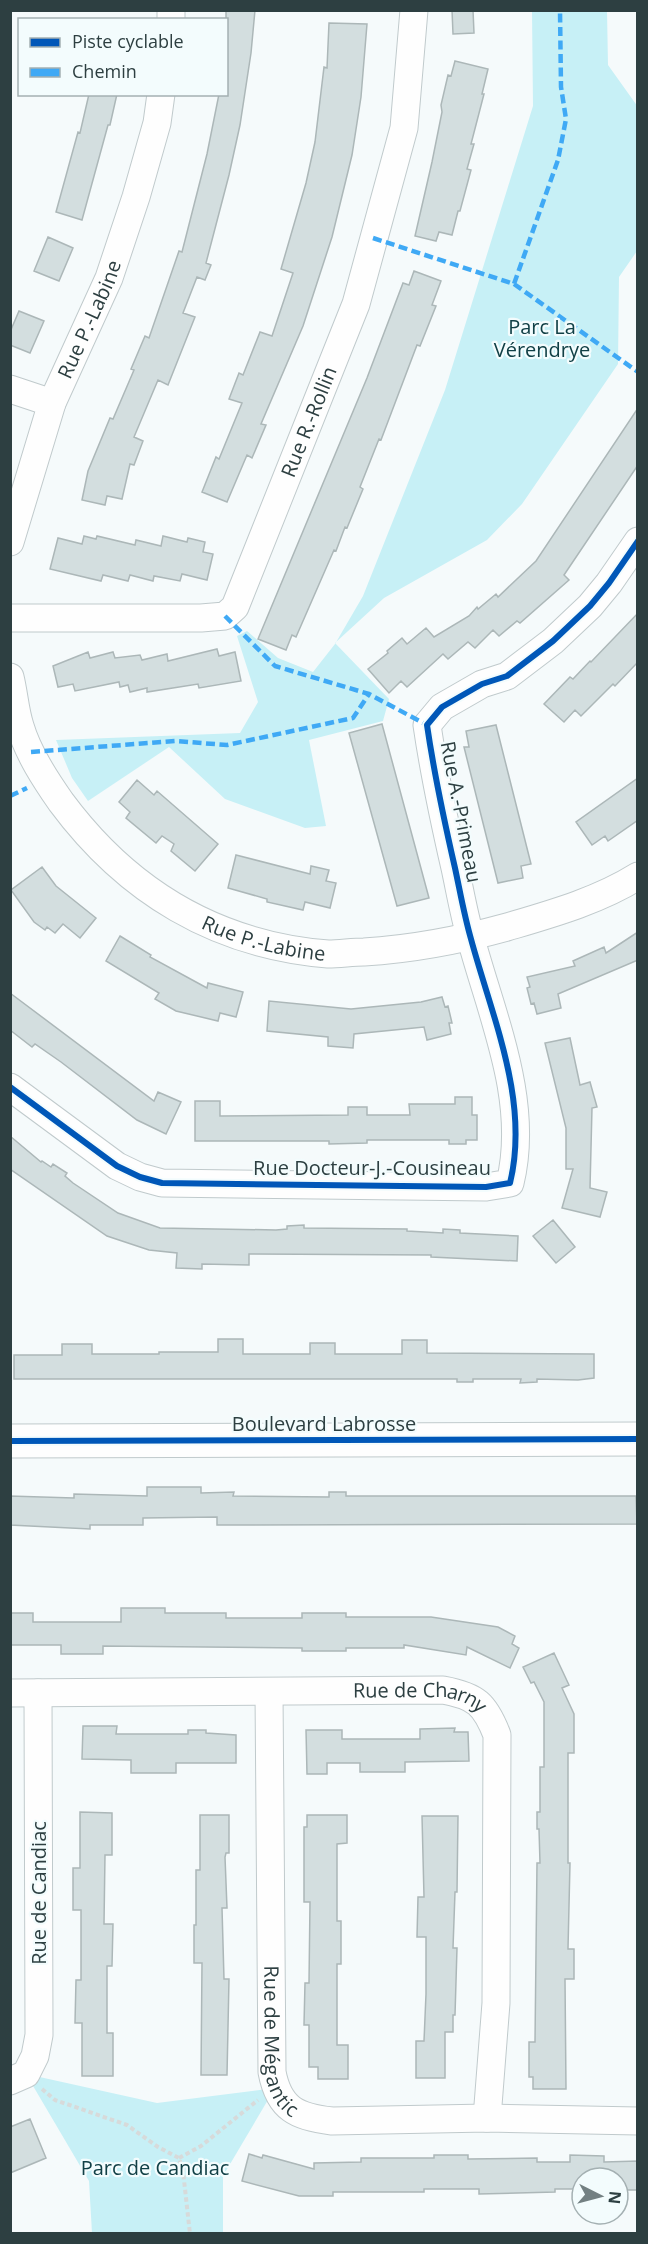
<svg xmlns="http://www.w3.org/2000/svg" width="648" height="2244" viewBox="0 0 648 2244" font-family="'Open Sans',sans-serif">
	<rect width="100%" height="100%" fill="#f5fafb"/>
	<path fill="#c7f0f6" d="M532 11H607L608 65 638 107 637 251 619 277 618 364 522 504 487 540 384 598 335 643 389 699 383 721 309 740 326 826 305 828 225 799 169 747 88 801 72 778 56 740 240 733 258 702 237 636 247 631 278 658 313 672 335 644 363 596 445 390 533 106Z
		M26 2074 157 2103 275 2088 223 2176V2233H92L89 2181Z"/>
	<path fill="#d3dedf" stroke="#acb7b8" stroke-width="1.5" d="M226 10H255L251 53 240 125 229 175 206 263 211 265 205 280 197 277 183 313 195 317 168 385 158 380 134 437 143 441 134 465 130 464 122 499 107 496 105 505 82 500 88 471 110 418 113 419 134 370 131 369 145 336 149 338 179 251 182 252 207 154 219 94H226Z
		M452 10H473L474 33 453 34Z
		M329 23 367 24 361 97 352 155 332 237 303 326 261 424 266 425 252 458 247 455 227 502 202 492 216 457 219 459 242 403 229 399 239 373 243 375 260 332 272 336 293 273 281 269 306 183 315 142 324 67 327 68Z
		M455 61 488 69 482 94H484L471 144H474L467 169 471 170 460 211H458L452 235 439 232 436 241 415 236 432 162 442 112 441 105 448 75 451 76Z
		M89 94H117L110 125H108L82 220 56 212 78 132 80 133Z
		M48 237 73 248 59 281 34 271Z
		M414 271 441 281 432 305 436 306 420 346 417 345 381 440 379 439 360 487 363 489 347 528 345 527 336 551 334 550 296 637 292 635 286 650 258 639 367 378 403 283 409 285Z
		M19 311 44 321 30 353 10 345V332Z
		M638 408V465L564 575 569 580 520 623 517 621 499 636 493 630 475 648 468 642 448 659 443 654 407 687 401 681 389 693 368 669 388 653 387 651 402 638 407 644 426 628 434 637 469 616 477 607 478 609 496 594 498 597 536 561Z
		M84 536 96 539 97 536 135 545 136 540 161 546 163 536 187 542 188 538 205 542 203 552 213 554 207 580 182 574 180 581 154 576 153 581 130 575 128 581 103 575 101 581 50 569 58 538 82 544Z
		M638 613V662L615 686 613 684 581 716 575 710 564 722 544 704 570 677 573 679 590 661 591 662Z
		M217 649 219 656 235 652 241 681 199 688 198 684 147 692V688L130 692 128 685 120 687 119 682 75 691 73 684 58 687 53 666 88 652 90 658 113 652 115 658 140 655 142 660 167 654 168 661Z
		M382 724 429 898 397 906 349 733Z
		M496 725 531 864 521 866 523 878 498 883 464 747H469L466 731Z
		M638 778V820L608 841 605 836 592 845 576 822Z
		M137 780 154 795 157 791 218 844 195 871 171 851 174 844 162 836 156 843 126 818 130 812 119 802Z
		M236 855 310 874 311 866 329 870 326 881 336 883 330 908 305 902 303 910 267 902V899L228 888Z
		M42 867 56 886 96 918 80 938 63 924 55 933 47 927 45 930 34 922 11 890Z
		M638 932V960L558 994 561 1008 537 1014 534 1003 531 1004 527 988 530 987 527 977 575 966 573 961 604 947 606 953Z
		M120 936 151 955 150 957 207 988 208 983 243 992 236 1017 220 1013 218 1021 176 1011 155 999 159 993 106 961Z
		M10 993 154 1101 158 1092 181 1102 166 1134 137 1120 61 1062 35 1044 32 1047 10 1030Z
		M442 997 445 1007 448 1006 452 1023H449L451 1034 427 1040 424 1027 354 1034 353 1048 328 1046V1037L267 1031 269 1001 351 1009 421 1002Z
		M570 1038 580 1085 590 1082 597 1107 592 1108 590 1188 607 1192 600 1217 562 1208 573 1169H566V1128L545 1043Z
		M455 1097H472V1115H477V1140H466V1144H449V1140H367V1143L329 1144V1141H195V1101H220V1116L348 1115V1107H367V1115H410L409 1104H455Z
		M10 1136 41 1162 42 1161 51 1167 53 1164 67 1173 65 1176 73 1183 118 1213 160 1228 276 1230 287 1229V1226L304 1225V1228L407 1229V1231L443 1233V1229L460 1230V1233L518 1236 517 1261 431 1257V1255L249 1254V1265L202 1264V1269L176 1268 177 1253 149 1250 107 1236 10 1169Z
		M553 1220 575 1247 556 1263 533 1236Z
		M218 1339H243V1354H310V1343H335V1354H402V1340H427V1353L594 1354V1378L578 1380 537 1379V1382L520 1383 521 1379H473V1382H457V1379H14V1355H62V1344H92V1354H159V1352H218Z
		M147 1487H201V1493L234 1492 233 1496 329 1497V1492H346V1496H636L637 1524 217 1525V1517L143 1518V1525H90V1529L10 1525V1496L74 1498V1494L147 1496Z
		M121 1608H165V1613H226V1618H302V1613H346V1617H431L498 1627 515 1636 512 1644 519 1648 510 1668 467 1647 466 1655 404 1645V1648H346V1651H302V1648L103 1646V1654H61V1645H10V1613H33V1622H121Z
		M554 1653 569 1685 562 1688 574 1714V1753H568V1863H570L568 1949H574V1979H565L566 2089H533V2077H529V2042H535L537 1863H540L539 1829H537V1812H540V1767H544V1702L534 1682 531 1683 523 1667Z
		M83 1726H117L116 1734H188V1730H206V1733L236 1735V1763H176V1773H131V1760L82 1759Z
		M455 1728 454 1732H468L469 1761 405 1762V1772H360V1763H327V1774H307L306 1730H342V1739H420V1729Z
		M80 1812 112 1813V1855H105L104 1924H113L112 1966H107V2033H113V2076H82V2023H75L76 1980H81V1910H73V1868H80Z
		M200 1815H229V1853H226L225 1857 227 1908H222L224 1979H229L227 2075H201L202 1963H194V1925H196V1870H200Z
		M307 1815H347V1843L337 1844V1921H341V1964H337V2045H348V2079H318V2067H309V2025H304L305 1983H309L310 1902H304V1827H307Z
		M422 1816H458L457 1892H455L453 1948H457L455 2015H453V2032H445V2078H416V2041H424L426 1994V1937H417L418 1897H424Z
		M30 2119 46 2158 10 2173V2127Z
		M249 2154 262 2158 263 2155 314 2169V2163L361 2162V2158H434V2155H468V2159L537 2158V2162H570V2155L604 2156V2162L638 2161V2190H618V2178H582V2189H555V2192L479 2194V2189H424V2192H333V2196H299L242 2181Z"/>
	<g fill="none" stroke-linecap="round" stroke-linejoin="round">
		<g stroke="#c0cacc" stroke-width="29">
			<g id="minor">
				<path d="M171 20V10"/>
				<path d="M10 389 52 403"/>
				<path id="s1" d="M10 542 52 403 109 278 136 197 157 123 161 94"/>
				<path id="s2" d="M10 618H201L225 616 235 607 356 304 404 128 414 10"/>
				<path id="s3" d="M10 677C14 693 15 711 20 726 28 753 45 779 61 802 127 891 216 945 328 954 340 954 352 952 364 952 413 949 460 940 507 927 551 914 598 901 638 876"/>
				<path d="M10 1087 117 1166 140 1177 162 1183 486 1187 510 1183C530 1101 492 1017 471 939 464 915 460 891 455 868 444 820 434 773 427 725L442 707 482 684 507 676 553 641 590 606 609 583 638 541"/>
				<path id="s4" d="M269 1692 272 2072C279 2109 297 2117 332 2121L487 2118 638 2121"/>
				<path id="s5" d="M10 1693 443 1690C476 1696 485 1704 497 1735L496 2003 487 2118"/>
				<path d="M10 2081 26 2074 35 2056 39 2035 38 1693"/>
			</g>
		</g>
		<g stroke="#c0cacc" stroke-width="35">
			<path id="major" d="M10 1441 638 1439"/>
		</g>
		<path stroke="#d7dada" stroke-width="4" stroke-dasharray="4.5 3" stroke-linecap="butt" d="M42 2089 55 2100 127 2125 158 2147 179 2158 183 2171 190 2234
			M179 2158 201 2146 258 2100"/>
		<use href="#minor" stroke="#fefefe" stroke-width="27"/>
		<use href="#major" stroke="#fefefe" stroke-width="33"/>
		<path stroke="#3fa9f5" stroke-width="4.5" stroke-dasharray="9 4.5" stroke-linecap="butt" d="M373 238 514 284 558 160 566 119 561 87 560 10
			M514 284 638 372
			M225 616 275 666 369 694 427 725
			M31 752 175 741 227 745 353 718 369 694
			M10 796 27 788"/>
		<g stroke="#f3fcfd" stroke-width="10">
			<path id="cycleway" d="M10 1087 117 1166 140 1177 162 1183 486 1187 510 1183C530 1101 492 1017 471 939 464 915 460 891 455 868 444 820 434 773 427 725L442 707 482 684 507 676 553 641 590 606 609 583 638 541
				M10 1441 638 1439"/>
		</g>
		<use href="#cycleway" stroke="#0057b8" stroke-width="6"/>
	</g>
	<g text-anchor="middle" stroke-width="4.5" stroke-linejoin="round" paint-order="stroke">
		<g font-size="20" fill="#2d3f41" stroke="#f3fcfd">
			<text dy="7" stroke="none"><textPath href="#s1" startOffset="237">Rue P.-Labine</textPath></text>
			<text dy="7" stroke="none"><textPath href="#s2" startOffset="428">Rue R.-Rollin</textPath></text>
			<text transform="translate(461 812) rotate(79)" y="7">Rue A.-Primeau</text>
			<text dy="7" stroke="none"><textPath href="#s3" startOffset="388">Rue P.-Labine</textPath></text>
			<text x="372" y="1175">Rue Docteur-J.-Cousineau</text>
			<text x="324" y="1431">Boulevard Labrosse</text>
			<text dy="7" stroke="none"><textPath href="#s5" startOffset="411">Rue de Charny</textPath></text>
			<text transform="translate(39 1893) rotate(-90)" y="7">Rue de Candiac</text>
			<text dy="7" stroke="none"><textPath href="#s4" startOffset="351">Rue de Mégantic</textPath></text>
		</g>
		<g font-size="20" fill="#114046" stroke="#f3fcfd">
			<text x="542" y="334">Parc La<tspan x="542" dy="23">Vérendrye</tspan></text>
			<text x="155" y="2175">Parc de Candiac</text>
		</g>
	</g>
	<rect width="648" height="2244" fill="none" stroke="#2d3f41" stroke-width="24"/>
	<rect x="18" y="18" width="210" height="78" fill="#f3fcfd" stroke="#a4b0b2" stroke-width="1.5"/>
	<rect x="30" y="38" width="30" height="9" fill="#0057b8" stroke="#a4b0b2" stroke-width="1.5"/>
	<text x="72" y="48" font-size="18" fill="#2d3f41">Piste cyclable</text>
	<rect x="30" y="68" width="30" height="9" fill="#3fa9f5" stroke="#a4b0b2" stroke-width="1.5"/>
	<text x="72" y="78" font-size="18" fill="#2d3f41">Chemin</text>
	<g transform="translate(600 2196) rotate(96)"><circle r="28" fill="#f3fcfd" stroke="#a4b0b2" stroke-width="1.5"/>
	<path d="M0-4.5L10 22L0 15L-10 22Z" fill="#738082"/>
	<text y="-9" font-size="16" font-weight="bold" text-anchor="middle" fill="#2d3f41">N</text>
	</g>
</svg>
